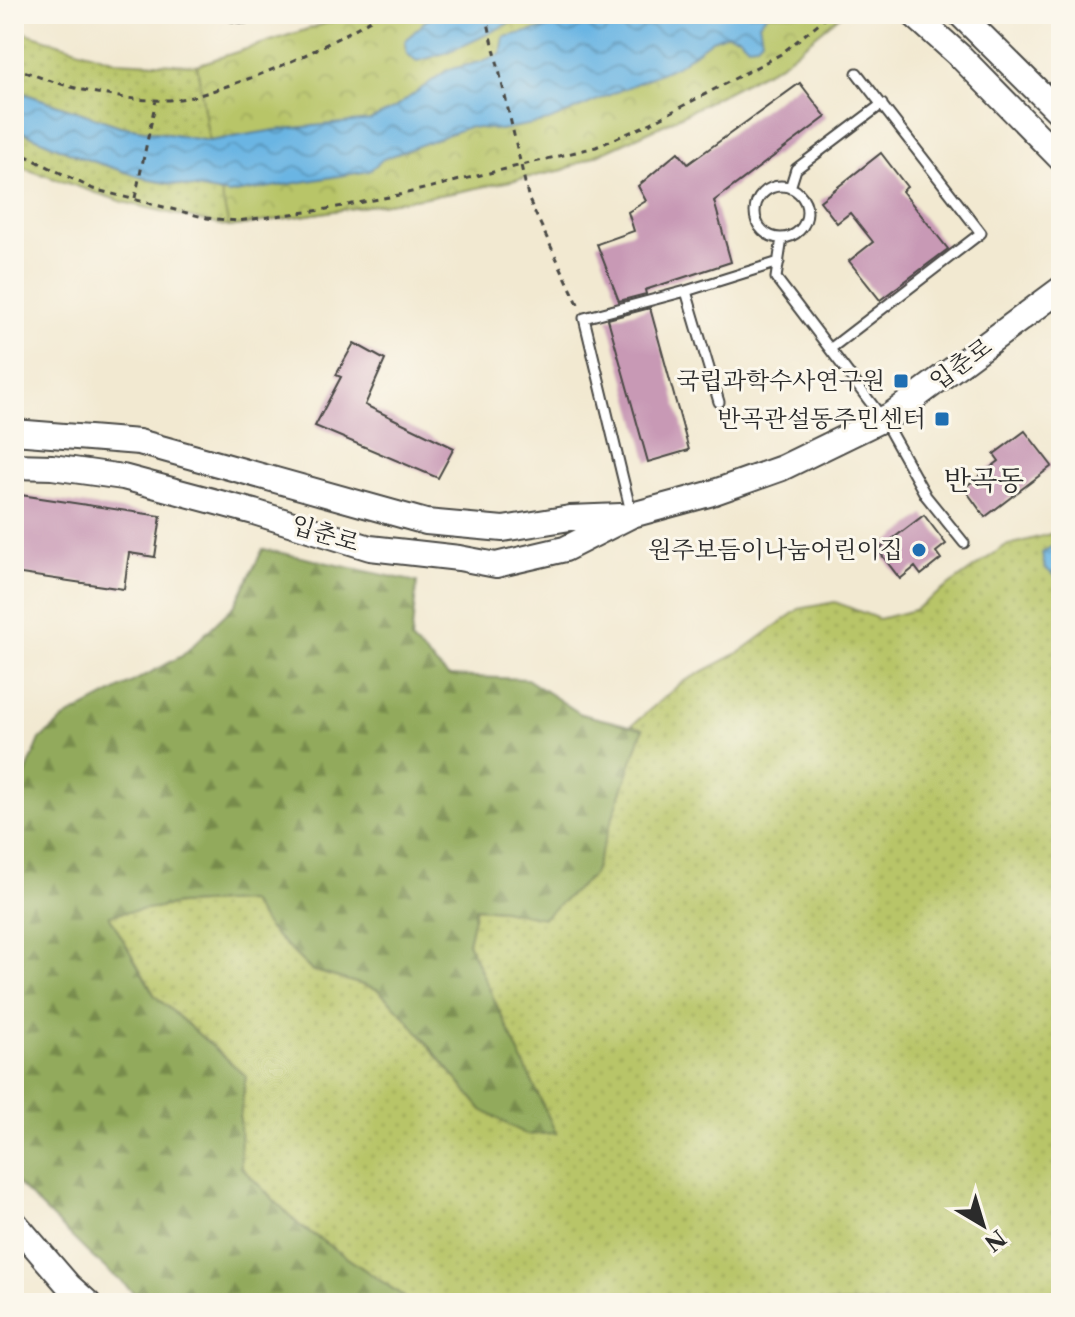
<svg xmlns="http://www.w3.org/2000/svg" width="1075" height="1317" viewBox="0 0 1075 1317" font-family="'Libre Caslon Text','Noto Serif KR',serif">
	<defs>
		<pattern id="grass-dots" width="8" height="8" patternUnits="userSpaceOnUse" patternTransform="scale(2)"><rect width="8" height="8" fill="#b8c567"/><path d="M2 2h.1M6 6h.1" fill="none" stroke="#9ea95a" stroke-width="1.8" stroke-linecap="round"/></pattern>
		<pattern id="forest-firs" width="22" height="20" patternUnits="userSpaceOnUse" patternTransform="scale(2)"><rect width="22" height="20" fill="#92aa5c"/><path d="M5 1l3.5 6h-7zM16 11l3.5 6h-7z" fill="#778b4c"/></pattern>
		<pattern id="park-crowns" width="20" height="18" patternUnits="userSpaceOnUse" patternTransform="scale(2)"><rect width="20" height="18" fill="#b8c567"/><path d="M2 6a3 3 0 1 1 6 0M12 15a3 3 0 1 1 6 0" fill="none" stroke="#9ea95a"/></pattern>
		<pattern id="water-waves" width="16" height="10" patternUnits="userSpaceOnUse" patternTransform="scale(2)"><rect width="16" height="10" fill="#6ab5e3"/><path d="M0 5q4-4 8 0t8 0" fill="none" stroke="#5793b8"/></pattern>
	</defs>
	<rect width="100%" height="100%" fill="#fbf7ec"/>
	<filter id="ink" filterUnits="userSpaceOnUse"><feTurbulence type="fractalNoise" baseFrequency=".0125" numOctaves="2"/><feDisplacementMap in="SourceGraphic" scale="16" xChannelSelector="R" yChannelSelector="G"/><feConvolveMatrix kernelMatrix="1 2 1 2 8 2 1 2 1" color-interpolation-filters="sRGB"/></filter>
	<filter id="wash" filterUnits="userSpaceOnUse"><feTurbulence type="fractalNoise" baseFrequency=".006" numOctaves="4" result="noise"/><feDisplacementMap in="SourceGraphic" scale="32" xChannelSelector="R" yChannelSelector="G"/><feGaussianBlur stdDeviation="1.8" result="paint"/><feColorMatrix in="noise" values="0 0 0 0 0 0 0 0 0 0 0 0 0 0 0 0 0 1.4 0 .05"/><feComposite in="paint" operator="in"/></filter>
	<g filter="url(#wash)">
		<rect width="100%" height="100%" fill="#f2e9d1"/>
		<path fill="url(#grass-dots)" stroke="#727849" stroke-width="2" d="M345 14 209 141 120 126 14 90V29L115 61 197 65 336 20Z
			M842 14 782 63 665 124 563 170 452 193 229 227 123 202 14 165V128L80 157 150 180 229 194Z
			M1061 531V1303H408L403 1296 299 1225 240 1167V1117L246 1076 155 996 108 914 179 904 249 901 268 928 311 970 377 989 403 1014 482 1110 555 1133 468 943 475 908 502 910 643 729 631 726 681 683 740 652 799 609 835 602 879 619 914 610 1005 546Z"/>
		<path fill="url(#forest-firs)" stroke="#5e6a44" stroke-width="2" d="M263 549 417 582 411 640 448 676 527 679 581 714 643 729 593 875 543 918 502 910 476 908 468 943 556 1133 527 1135 482 1110 403 1014 377 989 311 970 268 928 249 901 179 904 109 915 155 996 246 1076 240 1117 241 1167 299 1225 403 1296 408 1303H146L90 1255 14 1180V802L40 739 68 716 182 656 235 605Z"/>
		<path fill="url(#park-crowns)" stroke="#727849" stroke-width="2" d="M345 14H842L782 63 665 124 563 170 452 193 229 227 209 141 197 65 336 20Z"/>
		<path fill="url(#water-waves)" stroke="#4a7087" stroke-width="2" d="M438 14H527C490 32 458 52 417 61L407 54 405 41 425 21Z
			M589 14H768L759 23 762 39 756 45 748 46 739 37 727 34 712 40 677 66 549 121 500 130 468 127 383 159 369 171 229 194 150 180 80 157 14 128V90L120 126 209 141 275 130 370 120 393 109 447 70 480 62 501 54 504 37 583 20Z
			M1057 543H1061V581L1045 568 1042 553Z"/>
		<g id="blocks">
			<path fill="#c899b5" d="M800 83 826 117 714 201 731 262 645 290 646 294 619 301 597 244 634 231 628 212 646 201 638 186 678 152 688 164Z
				M881 153 907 187 902 191 948 249 880 300 849 261 873 242 850 213 837 223 820 201Z
				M650 308 689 450 648 462 608 319Z
				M354 343 385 360 365 405 454 448 438 478 315 426 341 377 336 375Z
				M1025 431 1052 466 985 517 964 488 999 461 994 454Z
				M14 494 161 516 155 557 129 553 124 589 14 573Z
				M924 515 946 544 936 552 941 559 921 575 915 567 900 579 878 550Z"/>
		</g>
	</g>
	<g filter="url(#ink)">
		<use href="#blocks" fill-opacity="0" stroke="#494844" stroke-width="2"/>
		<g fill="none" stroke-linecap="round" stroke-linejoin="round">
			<g stroke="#494844" stroke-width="13">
				<path id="service" d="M221 14 244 18 278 14
					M755 212a26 26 0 1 1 52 0a26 26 0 1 1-52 0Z
					M790 188 796 169 882 104
					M782 238 776 278 883 419 926 496 964 543
					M830 349 981 233 857 73
					M719 402 686 291 779 262
					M631 512 584 318 686 291"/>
			</g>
			<g stroke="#494844" stroke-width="28">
				<path id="tertiary" d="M913 14 961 57 1061 159
					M960 14 1061 114
					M14 432 139 442 426 522 503 529 570 518 621 516
					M14 466 52 467 123 477 254 512 370 548 459 558 496 565 565 549 632 515 709 494 782 468 891 415 1061 289
					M14 1222 69 1286 88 1303"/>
			</g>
			<path stroke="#494844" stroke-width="3" stroke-dasharray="6 6" stroke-linecap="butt" d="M486 14 529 200 579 306
				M14 67C60 87 130 105 180 99 196 97 212 91 227 86 284 68 329 44 381 14
				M14 150 93 189 207 218 237 221 322 210 399 195 596 147 649 124 781 54 830 14
				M135 198 156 100"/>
			<use href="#service" stroke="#fff" stroke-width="9"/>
			<use href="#tertiary" stroke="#fff" stroke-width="24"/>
		</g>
	</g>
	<g fill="#1f6fb2" stroke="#fbf7ec" stroke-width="3">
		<rect x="893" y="373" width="16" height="16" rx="4"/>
		<rect x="934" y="411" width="16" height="16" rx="4"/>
		<circle cx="919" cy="550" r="8"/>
	</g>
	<g text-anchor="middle" stroke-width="6" stroke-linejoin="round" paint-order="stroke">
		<g font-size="24" fill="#2b2b2b" stroke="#fbf7ec">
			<text transform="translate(961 364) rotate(-36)" y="8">입춘로</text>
			<text transform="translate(325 534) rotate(17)" y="8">입춘로</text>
		</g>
		<g font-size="24" fill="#2b2b2b" stroke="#fbf7ec" text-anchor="end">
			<text x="885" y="389">국립과학수사연구원</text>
			<text x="926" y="427">반곡관설동주민센터</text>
			<text x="903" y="558">원주보듬이나눔어린이집</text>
		</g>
		<g font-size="28" fill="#2b2b2b" stroke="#fbf7ec">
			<text x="984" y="490">반곡동</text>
		</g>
	</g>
	<rect width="1075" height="1317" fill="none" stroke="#fbf7ec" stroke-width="48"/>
	<g transform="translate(983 1225) rotate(142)" stroke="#fbf7ec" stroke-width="6" paint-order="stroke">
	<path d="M0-6L14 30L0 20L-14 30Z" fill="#2b2b2b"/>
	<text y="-12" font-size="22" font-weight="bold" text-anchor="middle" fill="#2b2b2b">N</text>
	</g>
</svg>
